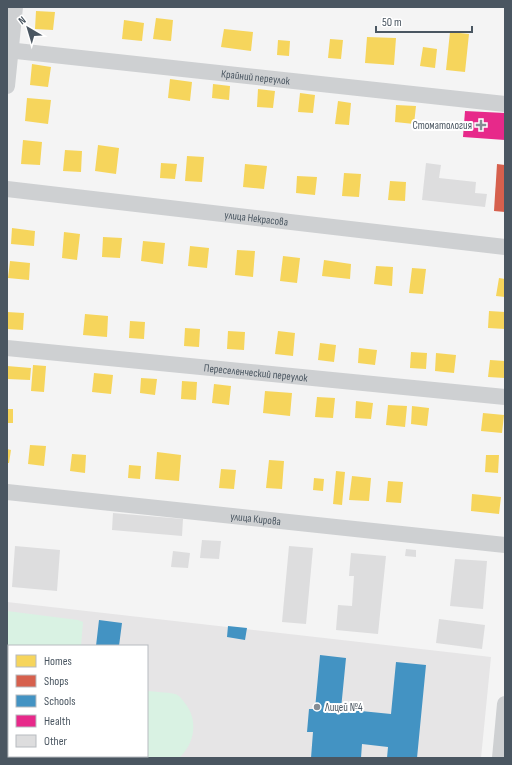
<svg xmlns="http://www.w3.org/2000/svg" width="512" height="765" viewBox="0 0 512 765" font-family="'Sofia Sans Condensed',sans-serif">
	<rect width="100%" height="100%" fill="#f4f4f4"/>
	<path fill="#e6e5e6" fill-rule="evenodd" d="M7 602 491 657 481 758H7ZM9 646H147V756H9Z"/>
	<path fill="#d9f2e3" d="M7 611 78 620 83 622 81 646H9V661L7 660Z
		M7 674 9 675V745H7Z
		M147 691C156 692 166 692 175 694 179 695 182 699 184 702 199 719 195 744 179 758H116L99 756H147Z"/>
	<path fill="#f6d55c" d="M36 11 55 12 53 30 35 29Z
		M156 18 173 20 171 41 153 39Z
		M124 20 144 23 142 41 122 39Z
		M224 29 253 32 251 51 221 47Z
		M450 32 469 34 465 72 446 70Z
		M367 37 396 38 394 65 365 63Z
		M330 39 343 40 341 59 328 58Z
		M278 40 290 41 289 56 277 55Z
		M423 47 437 49 435 68 420 66Z
		M32 64 51 67 48 87 30 85Z
		M170 79 192 82 190 101 168 98Z
		M213 84 230 86 229 100 212 98Z
		M258 89 275 91 273 108 257 107Z
		M300 93 315 95 313 113 298 112Z
		M27 98 51 100 48 124 25 121Z
		M338 101 351 103 349 125 335 124Z
		M396 105 416 106 414 124 395 122Z
		M23 140 42 142 40 165 21 164Z
		M98 145 119 148 116 174 95 171Z
		M65 150 82 151 81 172 63 171Z
		M187 156 204 157 202 182 185 181Z
		M161 163 177 164 175 179 160 178Z
		M245 164 267 166 264 189 243 187Z
		M344 173 361 174 359 197 342 196Z
		M297 176 317 177 315 195 296 193Z
		M390 181 406 182 405 201 388 200Z
		M12 228 35 231 34 246 11 244Z
		M64 232 80 234 77 260 62 258Z
		M103 237 122 238 120 258 102 257Z
		M143 241 165 243 163 264 141 261Z
		M190 246 209 248 207 268 188 266Z
		M237 250 255 251 253 277 235 275Z
		M283 256 300 258 297 283 280 281Z
		M324 260 351 264 350 279 322 276Z
		M10 261 30 263 29 280 8 278Z
		M376 266 393 267 392 286 374 284Z
		M412 268 426 269 423 294 409 293Z
		M499 278 505 279V297L496 296Z
		M489 311 505 312V329L488 328Z
		M7 312 24 313 23 330 7 329Z
		M85 314 108 316 107 337 83 335Z
		M130 321 145 322 144 339 129 338Z
		M185 328 200 329 199 347 184 346Z
		M228 331 245 332 244 350 227 349Z
		M278 331 295 333 293 356 275 354Z
		M320 343 336 345 334 362 318 360Z
		M359 348 377 350 375 365 358 363Z
		M411 352 427 353 426 369 410 368Z
		M436 353 456 355 454 373 435 371Z
		M490 360 505 361V378L488 377Z
		M33 365 46 366 44 392 31 391Z
		M7 366 31 368 30 380 7 379Z
		M94 373 113 375 111 394 92 392Z
		M141 378 157 379 155 395 140 393Z
		M182 381 197 382 196 400 181 399Z
		M214 384 231 386 229 405 212 403Z
		M265 391 292 393 290 416 263 413Z
		M317 397 335 398 333 418 315 417Z
		M356 401 373 403 371 419 355 418Z
		M388 405 407 406 405 427 386 425Z
		M412 406 429 408 427 426 411 424Z
		M7 409H13V423H7Z
		M483 413 504 415 502 433 481 431Z
		M30 445 46 446 44 466 28 464Z
		M7 449 11 450 9 463H7Z
		M157 452 181 455 179 481 155 479Z
		M72 454 86 455 85 473 70 471Z
		M486 455H499L498 473 485 472Z
		M269 460 284 461 282 489 266 488Z
		M129 465 141 466 140 479 128 478Z
		M221 469 236 470 234 489 219 488Z
		M336 471 345 472 342 505 333 504Z
		M352 476 371 478 369 501 349 500Z
		M314 478 324 479 323 491 313 490Z
		M388 481 403 482 401 503 386 502Z
		M472 494 501 497 499 514 471 511Z"/>
	<path fill="#d6604d" d="M497 164 505 165V212L494 211Z"/>
	<path fill="#4393c3" d="M99 620 122 623 119 646H96Z
		M228 626 247 628 245 640 227 637Z
		M320 655 346 658 341 709 391 714 396 662 426 665 417 758H387L388 747 362 744 361 758H311L313 732H307L309 709H315Z"/>
	<path fill="#e7298a" d="M465 111 505 113V140L463 137Z"/>
	<path fill="#ddddde" d="M426 163 441 165 439 178 476 182 475 193 487 194 485 207 422 200Z
		M113 513 183 519 182 536 112 530Z
		M202 540 221 541 219 559 200 558Z
		M15 546 60 550 57 591 12 587Z
		M289 546 313 548 306 624 282 622Z
		M406 549 416 550V557L405 556Z
		M173 551 190 553 188 568 171 567Z
		M351 553 386 556 378 634 336 630 338 605 352 606 354 576H349Z
		M455 559 487 561 483 609 450 606Z
		M439 619 485 625 482 649 436 643Z"/>
	<g fill="none" stroke-linecap="round" stroke-linejoin="round">
		<g stroke="#ced0d2" stroke-width="16">
			<path id="s1" d="M7 50 505 104"/>
			<path d="M7 86 15 7"/>
			<path id="s2" d="M7 189 505 247"/>
			<path id="s3" d="M7 348 505 397"/>
			<path id="s4" d="M7 492 505 545"/>
			<path d="M500 758 505 704"/>
		</g>
	</g>
	<g fill="#868d94" stroke="#fff" stroke-width="1.5">
		<path d="M479 119h4v4h4v4h-4v4h-4v-4h-4v-4h4z"/>
		<circle cx="317" cy="707" r="4"/>
	</g>
	<g text-anchor="middle" stroke-width="4" stroke-linejoin="round" paint-order="stroke">
		<g font-size="11" fill="#4a5661" stroke="#fff">
			<text dy="4" stroke="none"><textPath href="#s1" startOffset="250">Крайний переулок</textPath></text>
			<text dy="4" stroke="none"><textPath href="#s2" startOffset="251">улица Некрасова</textPath></text>
			<text dy="4" stroke="none"><textPath href="#s3" startOffset="250">Переселенческий переулок</textPath></text>
			<text dy="4" stroke="none"><textPath href="#s4" startOffset="250">улица Кирова</textPath></text>
		</g>
		<g font-size="11" fill="#4a5661" stroke="#fff" text-anchor="end">
			<text x="472" y="129">Стоматология</text>
			<text x="325" y="711" text-anchor="start">Лицей №4</text>
		</g>
	</g>
	<rect width="512" height="765" fill="none" stroke="#4a5661" stroke-width="16"/>
	<rect x="8" y="645" width="140" height="112" fill="#ffffff" stroke="#b7bbc0"/>
	<rect x="16" y="655" width="20" height="12" fill="#f6d55c" stroke="#b7bbc0"/>
	<text x="44" y="665" font-size="12" fill="#4a5661">Homes</text>
	<rect x="16" y="675" width="20" height="12" fill="#d6604d" stroke="#b7bbc0"/>
	<text x="44" y="685" font-size="12" fill="#4a5661">Shops</text>
	<rect x="16" y="695" width="20" height="12" fill="#4393c3" stroke="#b7bbc0"/>
	<text x="44" y="705" font-size="12" fill="#4a5661">Schools</text>
	<rect x="16" y="715" width="20" height="12" fill="#e7298a" stroke="#b7bbc0"/>
	<text x="44" y="725" font-size="12" fill="#4a5661">Health</text>
	<rect x="16" y="735" width="20" height="12" fill="#ddddde" stroke="#b7bbc0"/>
	<text x="44" y="745" font-size="12" fill="#4a5661">Other</text>
	<g transform="translate(28 28) rotate(322)" stroke="#ffffff" stroke-width="3" paint-order="stroke">
	<path d="M0-3L7 15L0 10L-7 15Z" fill="#4a5661"/>
	<text y="-6" font-size="11" font-weight="bold" text-anchor="middle" fill="#4a5661">N</text>
	</g>
	<path d="M376 26v6h96v-6" fill="none" stroke="#4a5661" stroke-width="2"/>
	<text x="382" y="26" font-size="12" fill="#4a5661" stroke="#ffffff" stroke-width="3" paint-order="stroke">50 m</text>
</svg>
